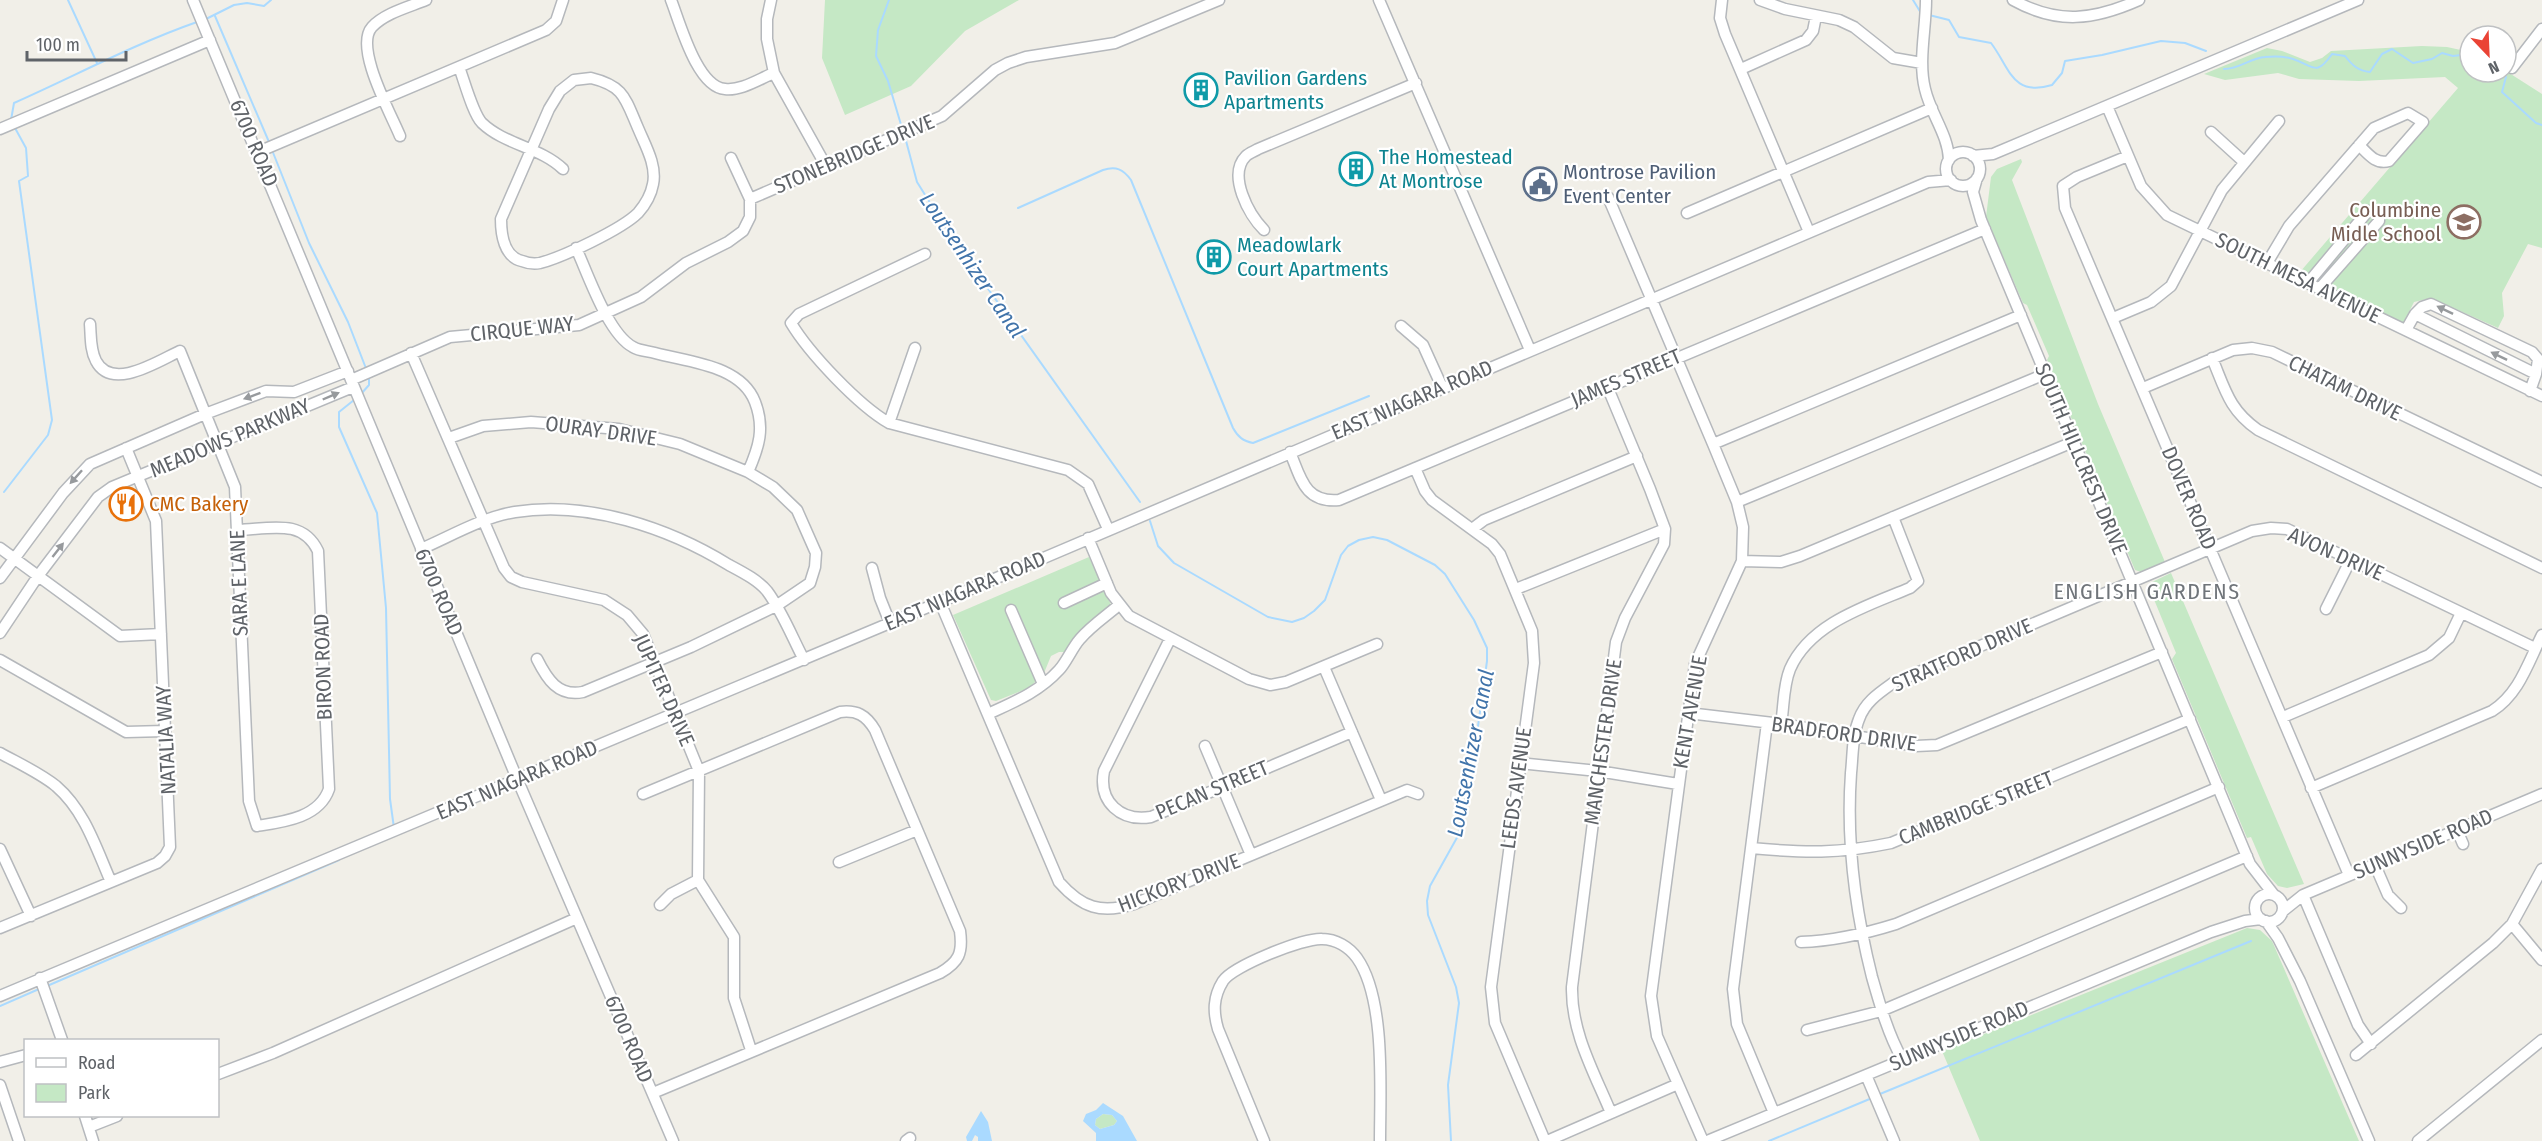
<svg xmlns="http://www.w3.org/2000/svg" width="2542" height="1141" viewBox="0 0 2542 1141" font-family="'Fira Sans Condensed',sans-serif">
	<rect width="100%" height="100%" fill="#f1efe8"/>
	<path fill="#c5e8c5" d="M825 0H1019L965 31 911 86 845 115 822 58Z
		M2422 46 2447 47 2470 52V72L2506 71 2542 94V248L2528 244 2502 293 2504 316 2498 328 2431 298 2414 302 2403 324 2300 272 2458 88 2445 77 2359 81 2299 79 2278 73 2225 80 2204 74 2267 48 2282 51 2310 62 2322 58 2331 51Z
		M2021 159 2022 162 2012 180 2098 404 2165 562 2141 572 2135 570 2047 360 2049 356 2027 305 2023 303 1986 217 1991 177 1997 169Z
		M1089 557 1112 607 1067 652H1059L1051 656 1044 673 1029 688 996 701 991 700 953 615Z
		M2171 573 2304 884 2287 888 2278 886 2267 874 2251 837 2247 838 2172 659 2176 653 2153 597 2150 583Z
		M2247 928 2260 930 2272 941 2359 1141H1980L1942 1051Z
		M1103 1114 1112 1115 1117 1121 1114 1125 1100 1129 1095 1125 1096 1119Z"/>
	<path fill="#aadaff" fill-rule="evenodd" d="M1103 1103 1123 1116 1137 1141H1096V1133L1083 1121 1086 1114 1096 1110ZM1103 1114 1112 1115 1117 1121 1114 1125 1100 1129 1095 1125 1096 1119Z
		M981 1111 988 1122 992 1141H978V1137L975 1135 972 1141H967L966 1137Z"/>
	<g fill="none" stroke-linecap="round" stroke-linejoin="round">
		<path stroke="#aadaff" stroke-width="2" d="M68 0 97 63
			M889 0 878 30 876 56 888 81 902 128
			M1913 0 1921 13
			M1929 15 1949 20 1959 37 1991 43C2010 68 2012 97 2052 85L2062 73 2065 61 2102 55 2161 41 2185 43 2206 51
			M215 16 269 142
			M206 19 234 5 247 3 264 6 271 0
			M2224 69C2240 69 2250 58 2265 57 2275 56 2284 56 2293 59 2314 66 2316 77 2332 54L2345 56C2352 65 2358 71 2370 72L2382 54 2392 49 2413 63 2432 59 2442 53 2453 56 2470 54
			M2500 72 2506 77 2502 92 2536 123 2542 125
			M11 120 14 103C75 76 134 44 197 22
			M905 137 917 182 954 241 1140 502
			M272 150 309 243 348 322 367 371
			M1018 208 1103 170C1116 166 1123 169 1131 180L1233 428C1238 437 1243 441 1253 443L1369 396
			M361 394 369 385V376
			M354 400 339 412V427L377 513 386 608 390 799 394 828
			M4 492 48 435 52 420 19 181 28 176 26 148 15 128
			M1150 521 1158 546 1174 563 1268 617 1292 622 1304 618 1314 611 1325 600 1341 555 1348 546 1359 540 1373 537 1387 540 1435 565 1445 574 1474 620 1487 648V661L1475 748 1459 834 1430 886 1427 901 1428 915 1456 987 1459 1003 1448 1085 1451 1141
			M47 986 339 860
			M0 1006 39 989
			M1880 1094 2251 941
			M1769 1141 1872 1098"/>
		<g stroke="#b5b8bc" stroke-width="13">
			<path id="minor" d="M193 0 518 781 673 1141
				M671 0C680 23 697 87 725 89 741 91 759 79 774 73
				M771 0 767 19V39L774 73 826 166
				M1379 0 1530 350
				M1722 0 1720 18 1725 34 1809 232
				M1760 0 1785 9 1839 20 1854 27 1893 58 1922 63
				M1926 0C1926 29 1918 61 1925 89 1931 115 1948 134 1949 160
				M2013 0C2058 25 2094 20 2139 0
				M459 67C464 80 473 114 482 123 505 145 540 147 563 169
				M2512 68 2542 29
				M1741 69 1806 40 1813 31 1816 16
				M591 78C624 86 625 98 638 128 645 145 657 165 653 184 651 195 645 205 638 213 622 229 563 257 540 263 535 264 527 263 522 261 504 257 501 234 501 219L549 109 560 91 574 80Z
				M2107 106 2141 186 2167 215 2542 396
				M0 129 210 40
				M2211 132 2244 162
				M400 136C390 112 354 47 372 27 385 13 409 7 426 0
				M258 152 546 30 556 21 563 0
				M1946 169a17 17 0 1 1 34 0a17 17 0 1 1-34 0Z
				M1973 156 1993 154 2358 0
				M2128 156 2077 177 2063 186 2065 208 2349 875
				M1977 178 1973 192 1981 220 2250 864 2274 895
				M1608 197 1713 444 1737 502 1743 527 1742 561 1695 664 1651 996 1657 1036 1703 1141
				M750 199 942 116 995 70 1008 63 1026 57 1115 43 1219 0
				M1687 213 1932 108
				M1264 230C1249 215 1227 175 1246 156 1249 153 1255 151 1258 149L1416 83
				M576 248C588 274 608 334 633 347 639 351 648 351 655 353 688 362 741 365 755 402 765 428 759 447 748 472
				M925 254 799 314 791 323C809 353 858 405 889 423L1068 470 1088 484 1108 529
				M2267 263 2289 226 2374 128 2408 113 2423 122 2389 161C2376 165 2368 154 2359 145
				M2308 283 2368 211 2379 212V221L2320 288
				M2415 314 2422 307 2431 304 2532 352 2538 359 2536 374
				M2113 318 2151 302 2171 286 2222 190 2279 121
				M90 324C91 336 90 350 96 361 112 392 160 360 180 351L235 487 249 801 257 826C283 822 319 818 329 789L318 551C302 518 270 529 237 530
				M1401 326 1423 345 1442 387
				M2406 330 2415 314 2536 374 2530 391
				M411 353 504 568 511 577 522 582 604 600 627 615 643 634 699 771 698 880 734 937V998L751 1050
				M2212 358C2225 389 2229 410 2258 430L2542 568
				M351 380 450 337 579 325 641 297 686 263 728 242 743 231 750 217V199L731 158
				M1607 386 1650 489 1665 529 1664 544 1625 618 1616 642 1572 987C1571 1032 1594 1072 1611 1113
				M2143 388 2233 350 2252 348 2272 352 2542 482
				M889 423 915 348
				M449 438 483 426 531 422 619 429 680 444 748 472 773 487 797 510 816 553 815 567 810 583 776 606 691 647 583 692C558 697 547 679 537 659
				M1713 444 2021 315
				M1290 452C1301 479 1305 503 1339 500L1985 229
				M1415 468 1425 491 1432 500 1492 544 1500 554 1532 631 1534 663 1491 987 1495 1023 1545 1141
				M1737 502 2045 374
				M1472 529 1484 520 1637 456
				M1088 538 1111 593 1129 616 1249 679 1270 685 1286 682 1377 644
				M0 548 120 636 161 634
				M421 549C451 536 483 517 515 512 587 500 669 528 729 565 742 572 758 580 767 591 782 611 792 637 804 660
				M1742 561 1781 562 1800 556 2073 442
				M872 568 880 598 890 623
				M0 578 63 493 90 464 205 414 266 391 294 392 348 371
				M1516 589 1665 529
				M940 602 1059 882C1082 908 1101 914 1134 904L1407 790 1418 794
				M1064 603 1107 583
				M2326 609 2351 559
				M1011 610 1043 684
				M0 633 38 576 98 497 112 487 353 387
				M1170 639 1104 771C1098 802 1121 822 1151 817L1352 732
				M0 660 126 732 165 731
				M1324 667 1381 800
				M1688 713 1781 724 1916 746 1937 745 2162 652
				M988 714C1014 702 1039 692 1059 670 1066 663 1072 648 1080 639 1091 626 1106 616 1119 605
				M2283 717 2429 655 2449 638 2461 613
				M1767 723 1733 989 1737 1024 1774 1113
				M1781 724C1784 707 1783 686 1790 669 1810 623 1867 606 1910 588L1918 581 1893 517
				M1205 746 1251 855
				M0 753C18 763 40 773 56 786 85 811 96 848 111 882
				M1519 763 1598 771 1678 784
				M2311 788 2492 711C2519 694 2528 663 2542 635
				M643 794 840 712C857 710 866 715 875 730L960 931C963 953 959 962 940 973L653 1093
				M2457 830 2463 844
				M1751 848C1805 853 1838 854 1891 843L2190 719
				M0 849 31 916
				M839 862 917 830
				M2375 865 2388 895 2401 908
				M2255 908a14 14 0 1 1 28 0a14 14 0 1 1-28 0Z
				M2303 895 2358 1025 2371 1044
				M660 905 671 894 698 880
				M2283 911 2303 895 2542 794
				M2266 921 2278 938 2300 981 2369 1141
				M2512 924 2542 960
				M0 928 157 863 165 856 170 847 156 521 126 448
				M1801 942C1834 941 1864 934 1896 924L2219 787
				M40 978 62 1040
				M0 996 940 602 1928 182 1951 180
				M1807 1030 1881 1011 2247 856
				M2356 1055 2493 943 2512 924 2542 869
				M1902 1059C1888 1034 1880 1005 1872 977 1855 910 1846 843 1851 773 1853 755 1852 736 1859 719 1865 702 1879 693 1893 683L2252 531 2271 528 2287 529 2535 648
				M0 1062 26 1055
				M218 1074 273 1053 577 918
				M1866 1075 1894 1141
				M0 1085 19 1141
				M85 1116 93 1141
				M89 1127 117 1116
				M906 1141 910 1138
				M1264 1141 1218 1029C1213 1012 1213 997 1223 981 1233 966 1303 938 1322 939 1336 939 1349 947 1357 958 1386 999 1380 1091 1380 1141
				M1547 1141 1678 1084
				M1707 1141 2211 932 2245 921 2261 919
				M2418 1141 2542 1040"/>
		</g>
		<use href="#minor" stroke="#fff" stroke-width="10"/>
	</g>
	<defs><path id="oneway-solid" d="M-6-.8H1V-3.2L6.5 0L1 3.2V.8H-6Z" transform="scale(1.5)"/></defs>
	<g fill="#979a9d">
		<use href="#oneway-solid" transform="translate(2445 310) rotate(-154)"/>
		<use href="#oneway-solid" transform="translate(2499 356) rotate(-154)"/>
		<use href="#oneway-solid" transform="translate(252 396) rotate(160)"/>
		<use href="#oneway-solid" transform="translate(331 396) rotate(-23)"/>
		<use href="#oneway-solid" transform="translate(76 477) rotate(132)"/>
		<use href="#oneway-solid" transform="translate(58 550) rotate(-52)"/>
	</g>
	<defs>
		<g id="building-ring" transform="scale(1.725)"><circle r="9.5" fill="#fff" stroke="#0f9aa8" stroke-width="1.5"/><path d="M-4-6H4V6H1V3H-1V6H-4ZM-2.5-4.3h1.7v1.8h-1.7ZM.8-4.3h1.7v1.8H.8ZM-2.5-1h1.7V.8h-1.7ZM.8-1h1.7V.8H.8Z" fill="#0f9aa8"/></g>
		<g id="civic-ring" transform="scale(1.725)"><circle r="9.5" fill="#fff" stroke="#5c6f8a" stroke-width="1.5"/><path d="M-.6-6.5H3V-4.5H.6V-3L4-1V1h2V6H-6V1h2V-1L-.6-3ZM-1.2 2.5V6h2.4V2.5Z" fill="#5c6f8a"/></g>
		<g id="school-ring" transform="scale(1.725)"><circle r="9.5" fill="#fff" stroke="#8d6e63" stroke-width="1.5"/><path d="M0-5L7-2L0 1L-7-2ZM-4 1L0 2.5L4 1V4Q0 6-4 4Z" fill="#8d6e63"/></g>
		<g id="restaurant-ring" transform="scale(1.725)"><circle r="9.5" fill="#fff" stroke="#e8710a" stroke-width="1.5"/><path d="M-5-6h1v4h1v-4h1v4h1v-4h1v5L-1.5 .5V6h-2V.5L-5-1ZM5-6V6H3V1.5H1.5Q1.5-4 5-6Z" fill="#e8710a"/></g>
	</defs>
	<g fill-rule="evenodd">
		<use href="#building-ring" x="1201" y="90"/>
		<use href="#building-ring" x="1356" y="169"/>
		<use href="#civic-ring" x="1540" y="184"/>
		<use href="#school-ring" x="2464" y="222"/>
		<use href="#building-ring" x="1214" y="257"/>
		<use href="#restaurant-ring" x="126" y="504"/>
	</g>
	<g text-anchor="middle" stroke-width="4.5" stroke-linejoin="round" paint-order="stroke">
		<g font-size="21" fill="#0d838f" stroke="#fff" text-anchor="start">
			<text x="1224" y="85">Pavilion Gardens<tspan x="1224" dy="24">Apartments</tspan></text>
			<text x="1379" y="164">The Homestead<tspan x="1379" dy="24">At Montrose</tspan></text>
			<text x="1237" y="252">Meadowlark<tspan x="1237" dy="24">Court Apartments</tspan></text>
		</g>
		<g font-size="21" fill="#5f6368" stroke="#fff">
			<text transform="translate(254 143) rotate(67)" y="7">6700 ROAD</text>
			<text transform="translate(854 154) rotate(-23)" y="7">STONEBRIDGE DRIVE</text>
			<text transform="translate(2298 278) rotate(26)" y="7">SOUTH MESA AVENUE</text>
			<text transform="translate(522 329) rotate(-6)" y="7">CIRQUE WAY</text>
			<text transform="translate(1626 378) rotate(-23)" y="7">JAMES STREET</text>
			<text transform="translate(2345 388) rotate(26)" y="7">CHATAM DRIVE</text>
			<text transform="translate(1412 400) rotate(-23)" y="7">EAST NIAGARA ROAD</text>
			<text transform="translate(601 431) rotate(8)" y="7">OURAY DRIVE</text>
			<text transform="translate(230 438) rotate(-23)" y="7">MEADOWS PARKWAY</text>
			<text transform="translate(2081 459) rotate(67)" y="7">SOUTH HILLCREST DRIVE</text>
			<text transform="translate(2189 498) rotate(67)" y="7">DOVER ROAD</text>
			<text transform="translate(2336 554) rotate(24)" y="7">AVON DRIVE</text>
			<text transform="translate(239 583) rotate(-92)" y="7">SARA E LANE</text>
			<text transform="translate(965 591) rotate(-23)" y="7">EAST NIAGARA ROAD</text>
			<text transform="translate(439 592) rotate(67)" y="7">6700 ROAD</text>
			<text transform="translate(1962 655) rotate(-24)" y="7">STRATFORD DRIVE</text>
			<text transform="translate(323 667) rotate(-92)" y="7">BIRON ROAD</text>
			<text transform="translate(664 690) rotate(66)" y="7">JUPITER DRIVE</text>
			<text transform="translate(1690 712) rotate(-80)" y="7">KENT AVENUE</text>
			<text transform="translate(1844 734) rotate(8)" y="7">BRADFORD DRIVE</text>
			<text transform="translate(166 740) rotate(-93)" y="7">NATALIA WAY</text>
			<text transform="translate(1603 742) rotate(-82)" y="7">MANCHESTER DRIVE</text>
			<text transform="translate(517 780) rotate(-23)" y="7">EAST NIAGARA ROAD</text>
			<text transform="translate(1516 788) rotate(-82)" y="7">LEEDS AVENUE</text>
			<text transform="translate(1212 790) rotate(-23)" y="7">PECAN STREET</text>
			<text transform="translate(1976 808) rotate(-22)" y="7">CAMBRIDGE STREET</text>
			<text transform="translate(2423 844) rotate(-23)" y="7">SUNNYSIDE ROAD</text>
			<text transform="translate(1179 883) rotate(-21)" y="7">HICKORY DRIVE</text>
			<text transform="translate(1959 1036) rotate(-23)" y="7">SUNNYSIDE ROAD</text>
			<text transform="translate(629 1039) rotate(67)" y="7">6700 ROAD</text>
		</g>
		<g font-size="21" fill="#4e5e75" stroke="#fff" text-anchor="start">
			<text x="1563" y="179">Montrose Pavilion<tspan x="1563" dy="24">Event Center</tspan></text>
		</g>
		<g font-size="21" fill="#785e54" stroke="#fff" text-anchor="end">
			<text x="2441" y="217">Columbine<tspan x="2441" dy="24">Midle School</tspan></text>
		</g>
		<g font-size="21" fill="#c56008" stroke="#fff" text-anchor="start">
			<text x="149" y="511">CMC Bakery</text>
		</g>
		<g font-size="22" font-style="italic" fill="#4174aa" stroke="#fff">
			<text transform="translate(973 265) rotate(56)" y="8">Loutsenhizer Canal</text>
			<text transform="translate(1470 753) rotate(-79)" y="8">Loutsenhizer Canal</text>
		</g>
		<g font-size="22" letter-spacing="1.5" fill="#70757a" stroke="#fff">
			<text x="2147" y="599">ENGLISH GARDENS</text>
		</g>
	</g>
	<rect x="24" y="1039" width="195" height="78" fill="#ffffff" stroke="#bfc1c3" stroke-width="1.5"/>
	<rect x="36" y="1058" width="30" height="9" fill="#ffffff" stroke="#bfc1c3" stroke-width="1.5"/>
	<text x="78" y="1069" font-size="18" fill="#5f6368">Road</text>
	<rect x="36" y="1084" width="30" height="18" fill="#c5e8c5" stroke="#bfc1c3" stroke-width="1.5"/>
	<text x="78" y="1099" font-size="18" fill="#5f6368">Park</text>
	<g transform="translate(2488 54) rotate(157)"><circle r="28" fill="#ffffff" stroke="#bfc1c3" stroke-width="1.5"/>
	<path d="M0-4.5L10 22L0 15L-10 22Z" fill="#ea4335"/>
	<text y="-9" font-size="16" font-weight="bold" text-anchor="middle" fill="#5f6368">N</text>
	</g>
	<path d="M27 51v9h99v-9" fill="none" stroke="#5f6368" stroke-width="3"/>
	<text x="36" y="51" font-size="18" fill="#5f6368" stroke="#ffffff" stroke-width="4.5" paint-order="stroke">100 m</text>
</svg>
